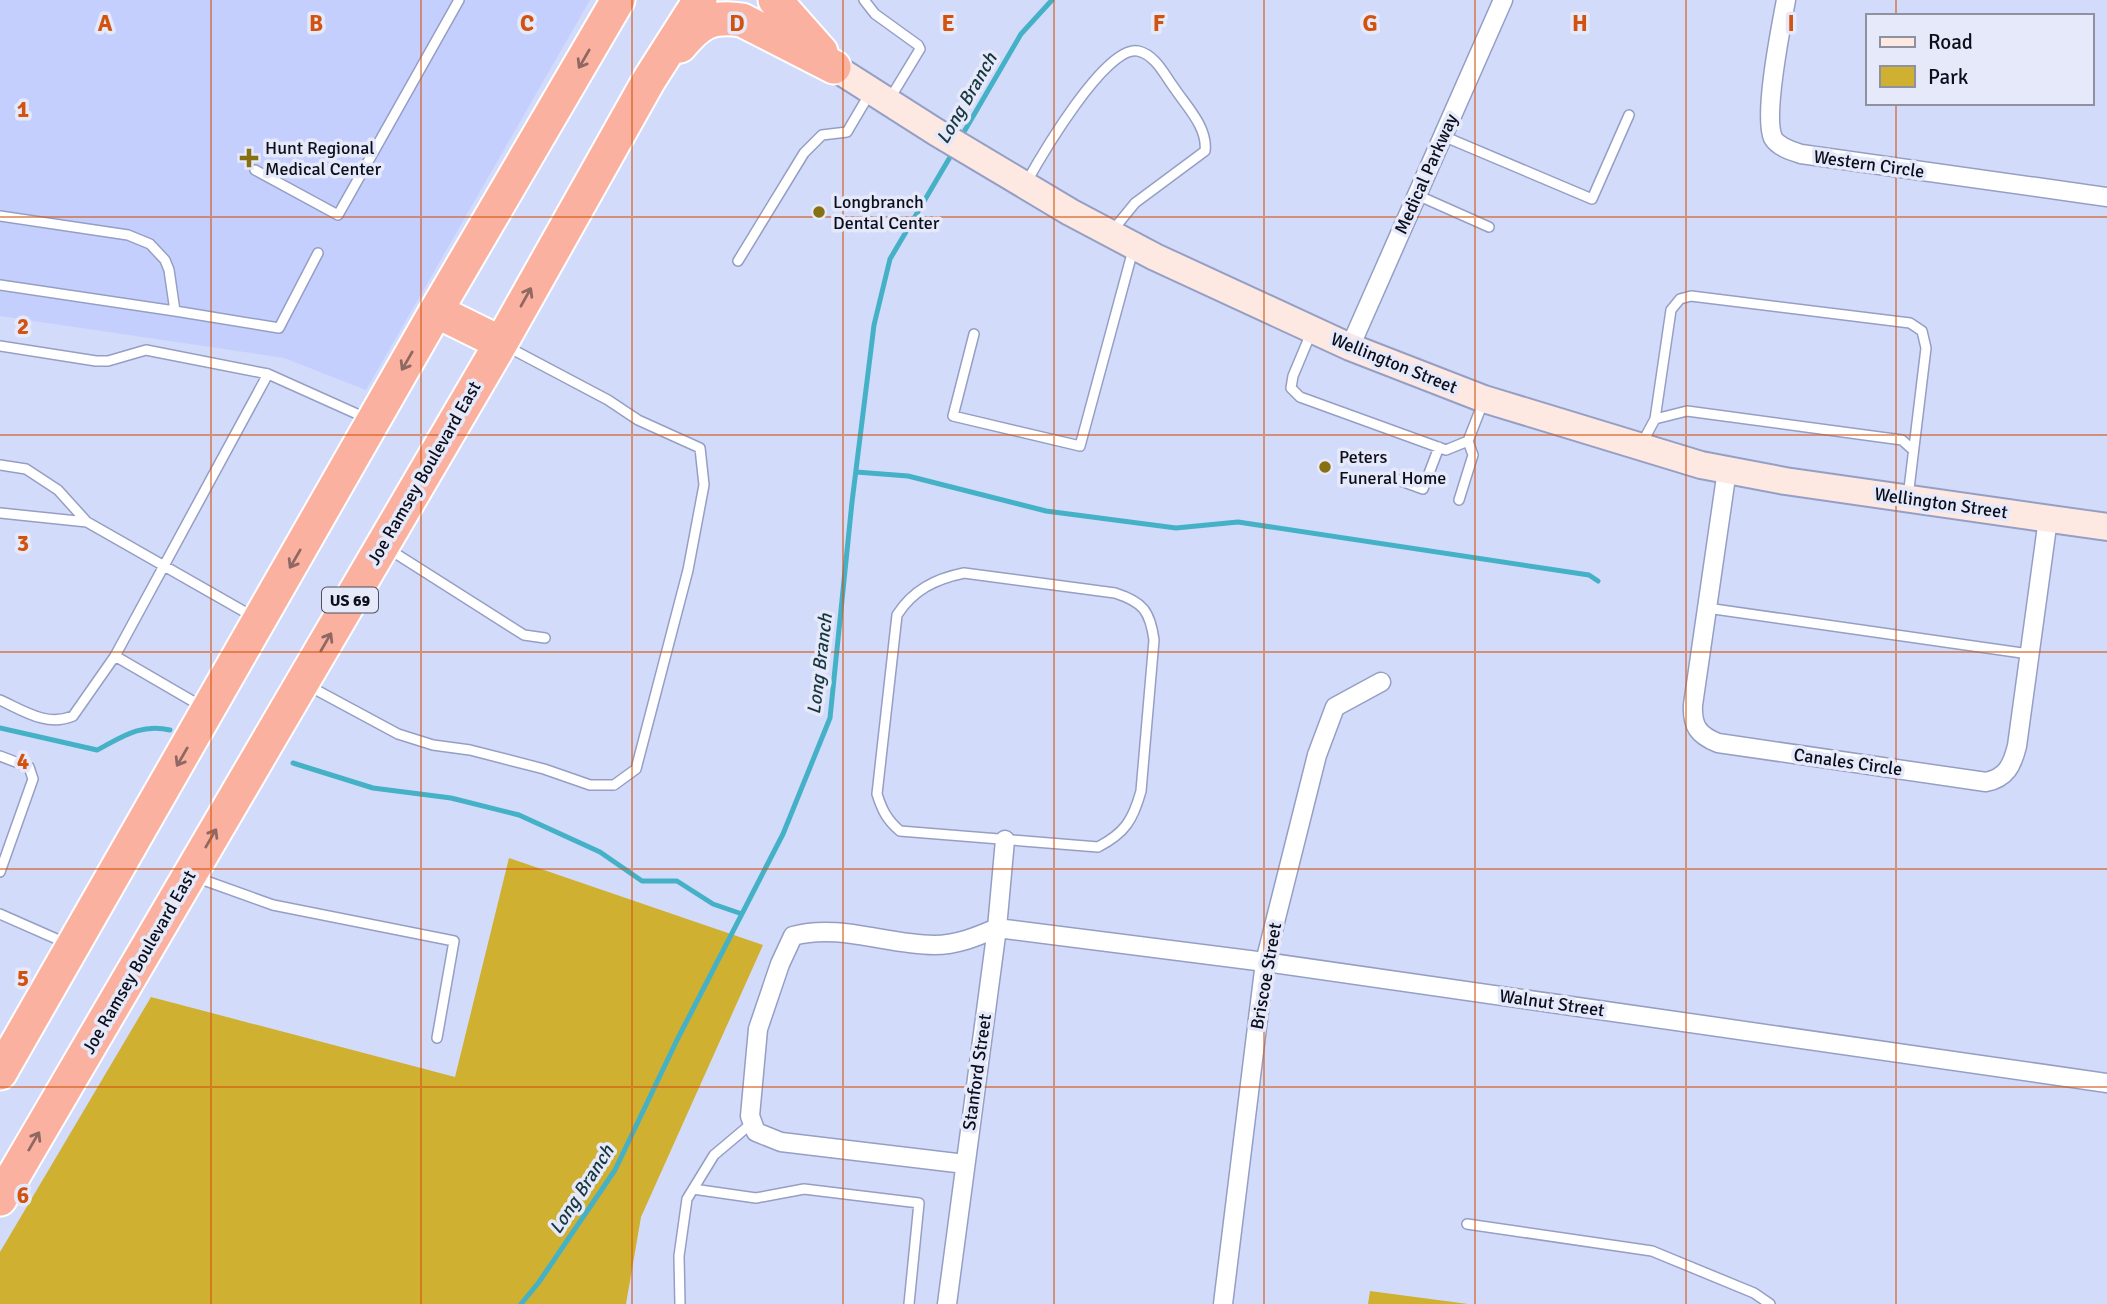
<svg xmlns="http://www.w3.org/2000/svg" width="2107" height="1304" viewBox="0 0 2107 1304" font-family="Signika,sans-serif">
	<rect width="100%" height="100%" fill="#d3dbfb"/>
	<path fill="#c4cffe" d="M0 0H590L366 390 284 358 0 316Z"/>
	<path fill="#d0b030" d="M509 858 763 945 641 1217 626 1304H0V1252L151 997 455 1077Z
		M1370 1291 1468 1304H1368Z"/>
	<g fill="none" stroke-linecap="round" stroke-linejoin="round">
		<path stroke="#45b1c7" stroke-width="5" d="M961 137 1021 34 1052 0
			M856 472 908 476 1046 511 1176 528 1238 522 1589 575 1598 581
			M0 728 97 750C122 737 141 723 170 730
			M293 763 373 788 451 798 519 815 600 852 642 881H677L713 904 742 914
			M521 1304 539 1282 615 1170 677 1040 783 834 830 718 852 502 874 325 890 259 953 152"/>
		<g stroke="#959fc4" stroke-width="12">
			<path id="lane" d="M864 0 875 14 918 45 920 49 889 100
				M1443 136 1592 199 1629 115
				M255 170 338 215 459 0
				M1026 183C1040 158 1106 44 1138 51 1156 55 1165 76 1175 89 1187 107 1208 128 1205 151L1135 203 1113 230
				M1417 195 1489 227
				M0 216 128 235 150 244 165 260 169 270 175 311 0 285
				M738 261 804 153 822 135 847 132 870 93
				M175 311 279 328 318 253
				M1311 333 1293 376 1291 388 1300 397 1446 450 1468 441 1484 400
				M974 334 953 416 1080 446 1133 250
				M0 346 96 361H108L146 350 268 374
				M1655 419 1687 411 1902 440 1913 450
				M1641 445 1655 419 1671 310 1680 299 1691 296 1910 323 1922 331 1926 348 1908 497
				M0 465 26 469 58 490 87 522 252 616
				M1393 478 1423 489 1439 447
				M1459 500 1473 455 1468 441
				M0 513 87 522
				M387 548 524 635 545 638
				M964 573 1115 593C1143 602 1150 611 1154 640L1141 791C1133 820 1125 833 1098 847L900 831C887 820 882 810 877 794L897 615C913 590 935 579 964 573Z
				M1707 608 2029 654
				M307 685 398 734 433 745 470 750 544 769 590 785H614L636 769 688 570 704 485 700 448 638 420 608 400 506 346
				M0 700C24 711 47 727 73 716L115 656
				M201 706 115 656 268 374 366 418
				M0 756 29 767 33 779 0 872
				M195 877 273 905 454 941 437 1038
				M0 914 68 944
				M693 1189 756 1198 804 1189 919 1203 909 1304
				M1467 1224 1652 1251 1754 1293 1770 1304
				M680 1304 679 1256 687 1199 714 1155 752 1123"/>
		</g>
		<g stroke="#959fc4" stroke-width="21">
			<path id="street" d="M1786 0C1781 27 1763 115 1773 138 1778 147 1792 151 1801 154L2107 197
				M1350 347 1503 0
				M1727 470 1693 705C1692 726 1698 735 1718 743L1986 782C2006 778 2012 766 2017 746L2048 519
				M965 1164 781 1142 756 1132 750 1116 758 1029 780 964 793 936C839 923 887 945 934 945 957 945 976 937 997 928L1265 962 2107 1083
				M947 1304 997 928 1005 840
				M1223 1304 1265 962 1317 755 1335 707 1381 682"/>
		</g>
		<g stroke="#959fc4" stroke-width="30">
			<path id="secondary" d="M820 55 834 67 936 132 1070 212 1155 257 1350 347 1484 399 1701 465 1785 481 2107 527"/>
		</g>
		<g stroke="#fff" stroke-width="37">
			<path id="highway" d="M775 0 821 52
				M680 46C699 23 711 15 742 20L834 67
				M436 311 501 343
				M0 1073 436 311 618 0
				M0 1199 501 343 649 80 700 0"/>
		</g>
		<use href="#lane" stroke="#fff" stroke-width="9"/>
		<use href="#street" stroke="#fff" stroke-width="18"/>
		<use href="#secondary" stroke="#fee8e2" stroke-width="26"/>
		<use href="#highway" stroke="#fbb19f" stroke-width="33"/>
	</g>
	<defs><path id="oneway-shaft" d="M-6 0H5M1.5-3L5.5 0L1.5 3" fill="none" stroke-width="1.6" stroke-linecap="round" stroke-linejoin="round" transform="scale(1.75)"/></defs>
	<g stroke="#8f6864">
		<use href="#oneway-shaft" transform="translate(584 59) rotate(120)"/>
		<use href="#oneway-shaft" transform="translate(526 297) rotate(-61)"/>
		<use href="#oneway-shaft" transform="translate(407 361) rotate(120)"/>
		<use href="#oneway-shaft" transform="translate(295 559) rotate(120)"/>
		<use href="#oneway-shaft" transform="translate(326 642) rotate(-60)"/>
		<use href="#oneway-shaft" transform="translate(182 757) rotate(120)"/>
		<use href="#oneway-shaft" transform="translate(211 838) rotate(-60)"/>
		<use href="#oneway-shaft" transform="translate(34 1141) rotate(-60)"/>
	</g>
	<path fill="none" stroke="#d2520e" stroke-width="2" stroke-opacity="0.55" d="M211 0V1304M421 0V1304M632 0V1304M843 0V1304M1054 0V1304M1264 0V1304M1475 0V1304M1686 0V1304M1896 0V16M1896 103V1304M0 217H2107M0 435H2107M0 652H2107M0 869H2107M0 1087H2107"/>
	<g fill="#877011" stroke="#e5e9f9" stroke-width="2.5">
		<path d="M245.5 147.5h7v7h7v7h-7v7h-7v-7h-7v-7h7z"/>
		<circle cx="819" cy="212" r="7"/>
		<circle cx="1325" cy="467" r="7"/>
	</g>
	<g text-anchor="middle" stroke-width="7" stroke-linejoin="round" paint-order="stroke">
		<rect fill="#e5e9f9" stroke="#4c505e" stroke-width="2" x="322" y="587.5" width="56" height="25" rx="5"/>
		<g font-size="16" font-weight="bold" fill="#0b0e1b">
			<text x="350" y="606">US 69</text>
		</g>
		<g font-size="18" fill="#0b0e1b" stroke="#e5e9f9" text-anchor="start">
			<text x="265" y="154">Hunt Regional<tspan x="265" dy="21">Medical Center</tspan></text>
			<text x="833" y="208">Longbranch<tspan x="833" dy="21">Dental Center</tspan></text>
			<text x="1339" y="463">Peters<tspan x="1339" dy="21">Funeral Home</tspan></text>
		</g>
		<g font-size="18" fill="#0b0e1b" stroke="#e5e9f9">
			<text transform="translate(1869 164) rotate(8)" y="6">Western Circle</text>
			<text transform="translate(1426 174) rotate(-66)" y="6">Medical Parkway</text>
			<text transform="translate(1394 363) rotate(22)" y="6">Wellington Street</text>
			<text transform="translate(424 473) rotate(-60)" y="6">Joe Ramsey Boulevard East</text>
			<text transform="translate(1941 503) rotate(8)" y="6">Wellington Street</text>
			<text transform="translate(1848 762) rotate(8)" y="6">Canales Circle</text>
			<text transform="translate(139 962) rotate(-60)" y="6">Joe Ramsey Boulevard East</text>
			<text transform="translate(1266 976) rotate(-80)" y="6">Briscoe Street</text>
			<text transform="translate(1552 1003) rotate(8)" y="6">Walnut Street</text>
			<text transform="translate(977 1072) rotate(-82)" y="6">Stanford Street</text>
		</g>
		<g font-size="19" font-style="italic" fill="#17373e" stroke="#e5e9f9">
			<text transform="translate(966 98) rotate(-60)" y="7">Long Branch</text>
			<text transform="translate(819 664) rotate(-83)" y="7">Long Branch</text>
			<text transform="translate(581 1189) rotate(-57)" y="7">Long Branch</text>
		</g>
	</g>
	<g font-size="23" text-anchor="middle" font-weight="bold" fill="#d2520e" stroke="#e5e9f9" stroke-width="7" stroke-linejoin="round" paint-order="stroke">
		<text x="105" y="31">A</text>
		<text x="316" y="31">B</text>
		<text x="527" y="31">C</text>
		<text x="737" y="31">D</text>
		<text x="948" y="31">E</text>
		<text x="1159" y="31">F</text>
		<text x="1370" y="31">G</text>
		<text x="1580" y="31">H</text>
		<text x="1791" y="31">I</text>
		<text x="23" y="117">1</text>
		<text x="23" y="334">2</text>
		<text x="23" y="551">3</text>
		<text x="23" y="769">4</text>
		<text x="23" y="986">5</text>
		<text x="23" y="1203">6</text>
	</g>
	<rect x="1866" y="14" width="228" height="91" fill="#e5e9f9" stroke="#8e91a0" stroke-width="2"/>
	<rect x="1880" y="37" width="35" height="10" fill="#fee8e2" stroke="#8e91a0" stroke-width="2"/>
	<text x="1928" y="49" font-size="21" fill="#0b0e1b">Road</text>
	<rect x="1880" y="66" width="35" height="21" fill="#d0b030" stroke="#8e91a0" stroke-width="2"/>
	<text x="1928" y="84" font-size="21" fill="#0b0e1b">Park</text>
</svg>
